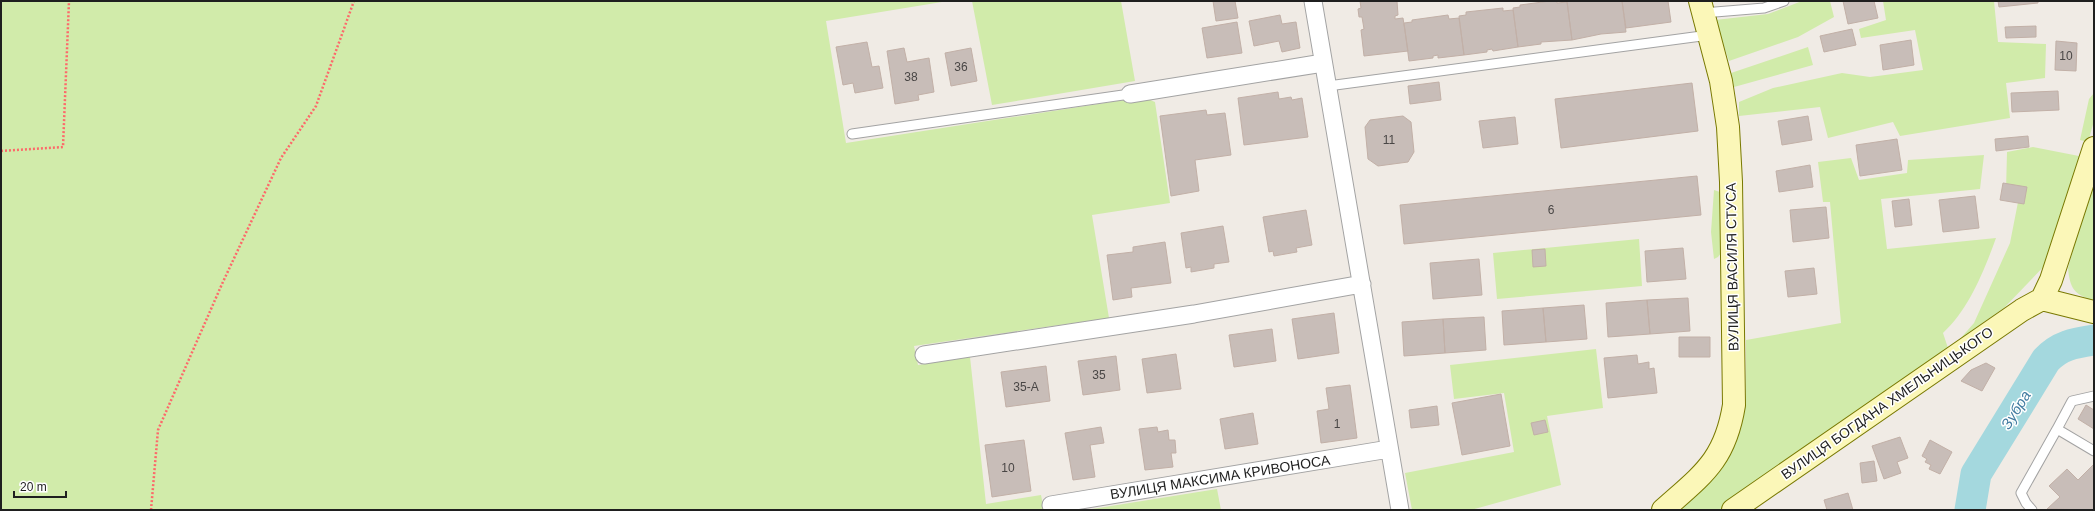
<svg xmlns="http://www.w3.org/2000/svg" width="2095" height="511" viewBox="0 0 2095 511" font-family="Arial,sans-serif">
	<rect width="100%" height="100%" fill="#f0ebe5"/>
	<path fill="#d1ebaa" d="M1 1H948L826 21 846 143 1143 97 1155 102 1170 203 1092 215 1109 318 914 346 918 365 970 357 986 504 1041 495 1044 510H1Z
		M972 1H1121L1135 81 992 105Z
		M1802 1H1830L1834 17 1798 37 1729 61 1715 20 1768 14Z
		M1883 1H1994L1998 42 2046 44 2045 78 2006 83 2010 118 1900 136 1893 122 1828 138 1820 107 1739 116V102L1773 88 1842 73 1870 77 1923 70 1915 30 1861 38 1859 29 1886 20Z
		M1808 47 1813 65 1734 87 1731 73Z
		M2094 93V121L2088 142 2080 140 2089 99Z
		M2033 147 2084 157 2050 260 2004 308 1960 339 1974 323 2010 243 2019 197 2006 191 2007 152Z
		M1984 155 1980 189 1881 199 1887 249 1996 238C1984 271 1969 309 1943 333L1948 348 1719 510H1677L1736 438 1746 402V340L1841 323 1830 202H1823L1818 162 1851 158 1859 180 1907 173 1908 160Z
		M2094 175V301C2074 294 2070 289 2068 268Z
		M1714 190 1720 192 1722 195 1721 253 1718 257 1714 259 1711 232Z
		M1639 239 1642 286 1497 299 1493 253Z
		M1596 349 1603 408 1547 416 1561 485 1471 510H1412L1405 473 1514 452 1504 393 1454 399 1450 365Z
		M1217 489 1221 510H1086Z"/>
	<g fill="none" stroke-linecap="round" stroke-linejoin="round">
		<path stroke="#a4d8de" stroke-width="31" d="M1970 510 1976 474 2046 360C2060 345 2075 343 2094 340"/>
	</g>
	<path fill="#c8bdb8" stroke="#c2b0a7" d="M1213 1H1235L1238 18 1216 21Z
		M1360 1H1397L1398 15 1395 16V19L1403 18 1408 51 1364 56 1361 30 1364 29 1362 17H1359L1358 9 1361 8Z
		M1550 1H1557V3L1567 2 1572 40 1541 42V44L1518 47 1513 8 1520 7V5Z
		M1567 1H1622L1626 32 1601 34 1572 40Z
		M1622 1H1668L1671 22 1626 28Z
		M1843 1H1874L1878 18 1848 24Z
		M1998 1H2038V3L1999 7Z
		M1503 8V11L1513 10 1518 47 1493 51 1492 49 1487 50V52L1464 55 1459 16 1466 15V12Z
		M1280 15 1282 24 1296 22 1300 48 1282 52 1279 41 1254 46 1249 21Z
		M1448 15 1449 19 1459 18 1464 55 1438 58V55L1433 56V58L1409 61 1404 23 1412 22V20Z
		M1237 22 1242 53 1207 58 1202 28Z
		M2036 26V37L2006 38 2005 27Z
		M1852 29 1856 45 1824 52 1820 36Z
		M1911 40 1914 65 1883 70 1880 45Z
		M2056 41 2077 43 2076 71 2055 70Z
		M867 42 872 67 879 66 883 88 855 93 853 83 843 85 836 47Z
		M904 48 907 62 929 58 934 92 918 95 919 100 895 104 887 51Z
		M971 48 977 81 951 86 945 53Z
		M1439 82 1441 100 1410 104 1408 86Z
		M1692 83 1698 131 1561 148 1555 99Z
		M2058 91 2059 110 2012 112 2011 93Z
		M1278 92 1279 99 1291 97 1292 100 1302 98 1308 137 1244 145 1238 98Z
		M1206 110 1207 115 1225 113 1231 155 1195 160 1199 191 1171 196 1160 116Z
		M1403 116 1411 122 1414 152 1408 162 1378 166 1368 159 1365 127 1370 120Z
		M1808 116 1812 140 1782 145 1778 121Z
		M1515 117 1518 144 1483 148 1479 121Z
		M2028 136 2029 147 1996 151 1995 139Z
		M1897 139 1902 170 1860 176 1856 145Z
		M1810 165 1813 187 1779 192 1776 171Z
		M1697 176 1701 215 1404 244 1400 205Z
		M2003 183 2027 187 2024 204 2000 200Z
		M1975 196 1979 228 1943 232 1939 200Z
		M1909 199 1912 225 1895 227 1892 201Z
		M1826 207 1829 238 1793 242 1790 210Z
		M1306 210 1312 245 1296 248 1297 252 1274 256 1273 251 1269 252 1263 217Z
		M1223 226 1229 262 1214 264V268L1191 272V267L1186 268 1181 233Z
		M1165 242 1171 283 1131 288 1132 297 1113 300 1107 255 1133 252V247Z
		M1683 248 1686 279 1647 282 1645 251Z
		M1545 249 1546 266 1533 267 1532 250Z
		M1479 259 1482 295 1433 299 1430 263Z
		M1814 268 1817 294 1788 297 1785 271Z
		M1688 298 1690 331 1650 334 1647 300Z
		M1647 300 1650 334 1608 337 1606 303Z
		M1584 305 1587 339 1546 342 1543 308Z
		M1543 308 1546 342 1504 345 1502 311Z
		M1334 313 1339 353 1298 359 1292 319Z
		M1484 317 1486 350 1445 353 1443 319Z
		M1443 319 1445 353 1404 356 1402 322Z
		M1272 329 1276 361 1234 367 1229 335Z
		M1679 337H1710V357H1679Z
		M1176 354 1181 389 1147 393 1142 359Z
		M1637 355 1638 364 1649 362V369L1654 368 1657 393 1608 398 1604 358Z
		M1116 356 1120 390 1083 395 1078 361Z
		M1986 363 1995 368 1982 391 1961 381 1971 370Z
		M1046 366 1050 401 1006 407 1001 372Z
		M1350 385 1357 438 1321 443 1317 411 1329 409 1326 388Z
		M1501 394 1510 446 1462 455 1452 403Z
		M2086 405 2094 410V429L2078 419Z
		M1437 406 1439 425 1411 428 1409 410Z
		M1253 413 1258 444 1225 449 1220 419Z
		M1545 420 1548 432 1534 435 1531 423Z
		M1101 427 1104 443 1090 445 1095 477 1073 480 1065 433Z
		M1157 427 1158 432 1168 430 1169 440H1175L1176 453H1171L1173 467 1145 470 1139 429Z
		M1900 437 1908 458 1897 462 1901 473 1884 479 1872 446Z
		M1024 440 1031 491 992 497 985 445Z
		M1930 440 1952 452 1940 474 1929 469 1931 465 1925 462 1927 459 1922 456Z
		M1874 461 1877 481 1862 483 1860 463Z
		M2094 464V510L2047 509 2060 497 2049 486 2067 469 2078 480Z
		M1848 493 1853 510H1827L1824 500Z"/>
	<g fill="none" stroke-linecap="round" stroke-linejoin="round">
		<g stroke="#a3a3a3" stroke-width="11">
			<path id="lane" d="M1703 13 1764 8 1784 1
				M1328 86 1709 35
				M852 134 1130 94
				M2094 396 2072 401 2057 429 2094 451
				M2032 510 2026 503 2021 493 2057 429"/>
		</g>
		<g stroke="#a3a3a3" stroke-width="19">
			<path id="street" d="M1313 1 1400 510
				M1130 94 1323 63
				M924 355 1194 314 1362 284
				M1051 505 1389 449"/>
		</g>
		<g stroke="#797902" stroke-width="24">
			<path id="secondary" d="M2042 299 2094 312
				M1663 510C1702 475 1725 461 1734 405L1731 182 1728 127 1721 81 1700 1
				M1733 510 2022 310 2042 299 2051 280 2094 148"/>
		</g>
		<path stroke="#fd696a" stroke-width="2.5" stroke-dasharray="2 2" stroke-linecap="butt" d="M1 151 63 147 69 1
			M151 510 158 430 222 284 281 158 316 106 354 1"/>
		<use href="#lane" stroke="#fff" stroke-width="9"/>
		<use href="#street" stroke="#fff" stroke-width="17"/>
		<use href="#secondary" stroke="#fbf7b8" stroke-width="22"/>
	</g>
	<g text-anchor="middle" stroke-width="3" stroke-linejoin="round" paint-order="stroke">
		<g font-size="12" fill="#494645">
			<text x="2066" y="60">10</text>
			<text x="961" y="71">36</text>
			<text x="911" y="81">38</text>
			<text x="1389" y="144">11</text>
			<text x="1551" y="214">6</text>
			<text x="1099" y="379">35</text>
			<text x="1026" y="391">35-А</text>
			<text x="1337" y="428">1</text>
			<text x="1008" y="472">10</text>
		</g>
		<g font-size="14" fill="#1f1f1f" stroke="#fff">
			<text transform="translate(1732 267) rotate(-91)" y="5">ВУЛИЦЯ ВАСИЛЯ СТУСА</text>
			<text transform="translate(1887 403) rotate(-35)" y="5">ВУЛИЦЯ БОГДАНА ХМЕЛЬНИЦЬКОГО</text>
			<text transform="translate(1220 477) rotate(-9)" y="5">ВУЛИЦЯ МАКСИМА КРИВОНОСА</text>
		</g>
		<g font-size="15" font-style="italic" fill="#437ca1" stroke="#fff">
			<text transform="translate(2016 410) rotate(-58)" y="5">Зубра</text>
		</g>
	</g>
	<rect width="2095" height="511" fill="none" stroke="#1f1f1f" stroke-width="4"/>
	<path d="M14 491v6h52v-6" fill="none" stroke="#1f1f1f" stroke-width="2"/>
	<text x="20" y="491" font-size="12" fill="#1f1f1f" stroke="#ffffff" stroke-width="3" paint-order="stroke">20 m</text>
</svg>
